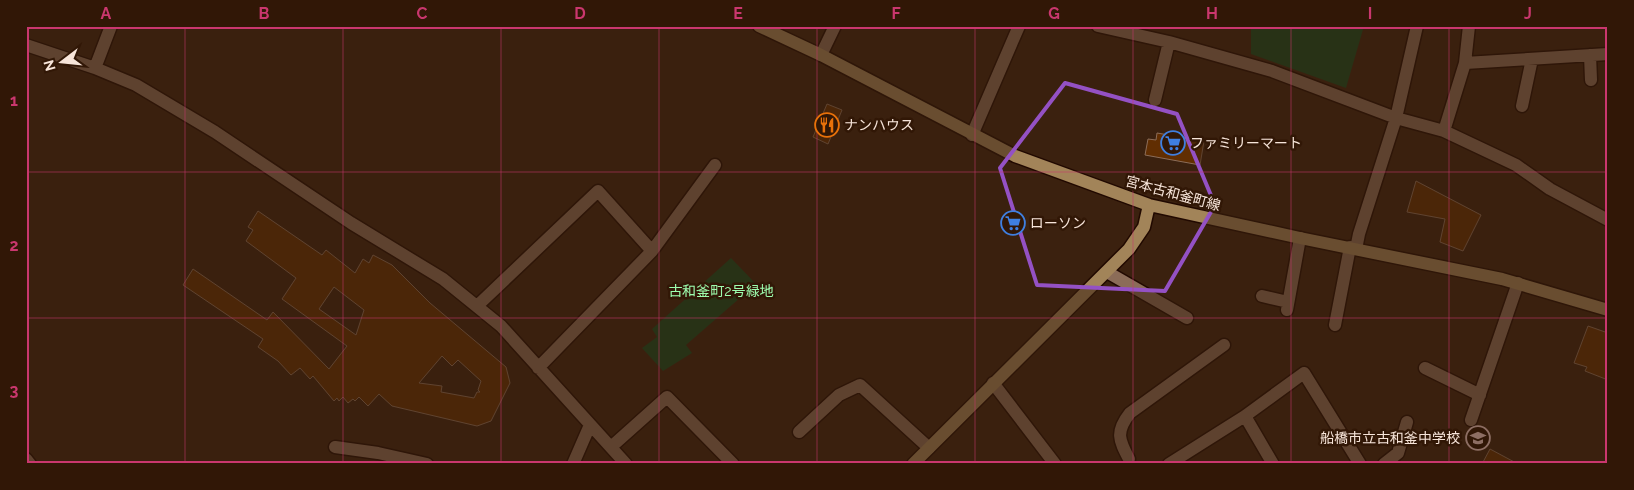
<svg xmlns="http://www.w3.org/2000/svg" width="1634" height="490" viewBox="0 0 1634 490" font-family="Raleway,'Noto Sans JP',sans-serif">
	<rect width="100%" height="100%" fill="#3b210f"/>
	<path fill="#134721" d="M1251 26H1364L1346 88 1251 54Z
		M731 258 756 284 686 345 692 353 663 371 642 348 657 337 652 329Z"/>
	<path fill="#612e02" stroke="#8c6d59" fill-rule="evenodd" d="M827 104 842 110 828 144 813 137Z
		M1157 133 1204 141 1200 165 1145 155 1148 139 1156 140Z
		M1416 181 1481 215 1463 251 1440 242 1445 219 1407 212Z
		M258 211 322 255 326 250 355 273 363 259 369 263 373 255 392 265 430 303 506 367 510 383 491 421 477 426 392 406 379 394 368 406 359 397 355 401 353 399 348 403 343 397 339 401 337 398 334 401 313 376 310 379 300 368 291 375 278 361 258 347 263 339 183 285 193 269 267 320 273 312 329 369 347 346 282 299 296 278 246 241 253 230 248 227ZM334 287 364 310 356 335 319 309ZM442 356 452 366 458 360 481 381 478 390 480 392H477L474 398 441 392 442 386 419 383Z
		M1588 326 1608 333V380L1585 371 1587 367 1574 363Z
		M1490 449 1518 464H1482Z"/>
	<g fill="none" stroke-linecap="round" stroke-linejoin="round">
		<g stroke="#210900" stroke-width="15">
			<path id="street" d="M1098 26 1169 42 1272 71 1396 118 1444 131 1516 165 1550 189 1608 220
				M26 45 95 68 136 85 215 132 351 223 443 279 501 326 626 464
				M821 55 835 26
				M1590 55 1591 80
				M1465 63 1608 54
				M95 68 111 26
				M1155 100 1169 42
				M1522 106 1532 59
				M1444 131 1465 63 1469 26
				M972 135 1019 26
				M1356 249 1359 234 1396 118 1417 26
				M1107 272 1187 318
				M1262 296 1288 302
				M477 306 598 191 652 251
				M1287 310 1300 238
				M1335 325 1350 247
				M538 368 652 251 715 165
				M1425 368 1480 395
				M993 383 1055 464
				M1245 416 1273 464
				M1471 420 1518 283
				M799 432 839 395 860 385 929 448
				M335 447 378 453 427 464
				M611 447 667 397 733 464
				M26 459 30 464
				M1129 459C1119 440 1115 432 1130 413L1224 345
				M573 464 590 425
				M1169 464 1245 416 1304 373 1360 464
				M1384 464 1398 453 1407 422"/>
		</g>
		<g stroke="#210900" stroke-width="15">
			<path id="secondary" d="M759 26 821 55 1015 156 1149 205 1300 238 1502 279 1608 310
				M913 464 1129 249 1144 227 1149 205"/>
		</g>
		<use href="#street" stroke="#8b6c58" stroke-width="12"/>
		<use href="#secondary" stroke="#a28459" stroke-width="12"/>
	</g>
	<path d="M0 0H1634V490H0ZM1065 83 1177 114 1215 205 1165 291 1037 285 1000 168Z" fill="#3b210f" fill-opacity=".55" fill-rule="evenodd"/>
	<path fill="none" stroke="#9451c4" stroke-width="4" stroke-linejoin="round" d="M1065 83 1177 114 1215 205 1165 291 1037 285 1000 168Z"/>
	<path fill="none" stroke="#ca376e" stroke-width="1" stroke-opacity="0.55" d="M185 26V464M343 26V464M501 26V464M659 26V464M817 26V464M975 26V464M1133 26V464M1291 26V464M1449 26V464M26 172H1608M26 318H1608"/>
	<defs>
		<g id="restaurant-ring" transform="scale(1.25)"><circle r="9.5" fill="#311706" stroke="#e8710a" stroke-width="1.5"/><path d="M-5-6h1v4h1v-4h1v4h1v-4h1v5L-1.5 .5V6h-2V.5L-5-1ZM5-6V6H3V1.5H1.5Q1.5-4 5-6Z" fill="#e8710a"/></g>
		<g id="supermarket-ring" transform="scale(1.25)"><circle r="9.5" fill="#311706" stroke="#3f7fe0" stroke-width="1.5"/><path d="M-6-5.5h2.5l.6 2H6L4.5 2H-2.5L-4.4-4H-6ZM-1.5 3.2a1.3 1.3 0 1 0 .1 0ZM3 3.2a1.3 1.3 0 1 0 .1 0Z" fill="#3f7fe0"/></g>
		<g id="school-ring" transform="scale(1.25)"><circle r="9.5" fill="#311706" stroke="#8d6e63" stroke-width="1.5"/><path d="M0-5L7-2L0 1L-7-2ZM-4 1L0 2.5L4 1V4Q0 6-4 4Z" fill="#8d6e63"/></g>
	</defs>
	<g fill-rule="evenodd">
		<use href="#restaurant-ring" x="827" y="125"/>
		<use href="#supermarket-ring" x="1173" y="143"/>
		<use href="#supermarket-ring" x="1013" y="223"/>
		<use href="#school-ring" x="1478" y="438"/>
	</g>
	<g text-anchor="middle" stroke-width="5" stroke-linejoin="round" paint-order="stroke">
		<g font-size="14" fill="#f7e5da" stroke="#311706" text-anchor="start">
			<text x="844" y="130">ナンハウス</text>
			<text x="1190" y="148">ファミリーマート</text>
			<text x="1030" y="228">ローソン</text>
			<text x="1460" y="443" text-anchor="end">船橋市立古和釜中学校</text>
		</g>
		<g font-size="14" fill="#f7e5da" stroke="#311706">
			<text transform="translate(1173 193) rotate(15)" y="5">宮本古和釜町線</text>
		</g>
		<g font-size="14" fill="#9dfdae" stroke="#311706">
			<text x="721" y="296">古和釜町2号緑地</text>
		</g>
	</g>
	<rect width="1634" height="490" fill="none" stroke="#311706" stroke-width="55"/>
	<g transform="translate(62 62) rotate(254)" stroke="#311706" stroke-width="4" paint-order="stroke">
	<path d="M0-4L9 19L0 12L-9 19Z" fill="#f7e5da"/>
	<text y="-8" font-size="14" font-weight="bold" text-anchor="middle" fill="#f7e5da">N</text>
	</g>
	<rect x="28" y="28" width="1578" height="434" fill="none" stroke="#ca376e" stroke-width="2"/>
	<g font-size="16" text-anchor="middle" font-weight="bold" fill="#ca376e">
		<text x="106" y="19">A</text>
		<text x="264" y="19">B</text>
		<text x="422" y="19">C</text>
		<text x="580" y="19">D</text>
		<text x="738" y="19">E</text>
		<text x="896" y="19">F</text>
		<text x="1054" y="19">G</text>
		<text x="1212" y="19">H</text>
		<text x="1370" y="19">I</text>
		<text x="1528" y="19">J</text>
		<text x="14" y="106">1</text>
		<text x="14" y="251">2</text>
		<text x="14" y="396">3</text>
	</g>
</svg>
